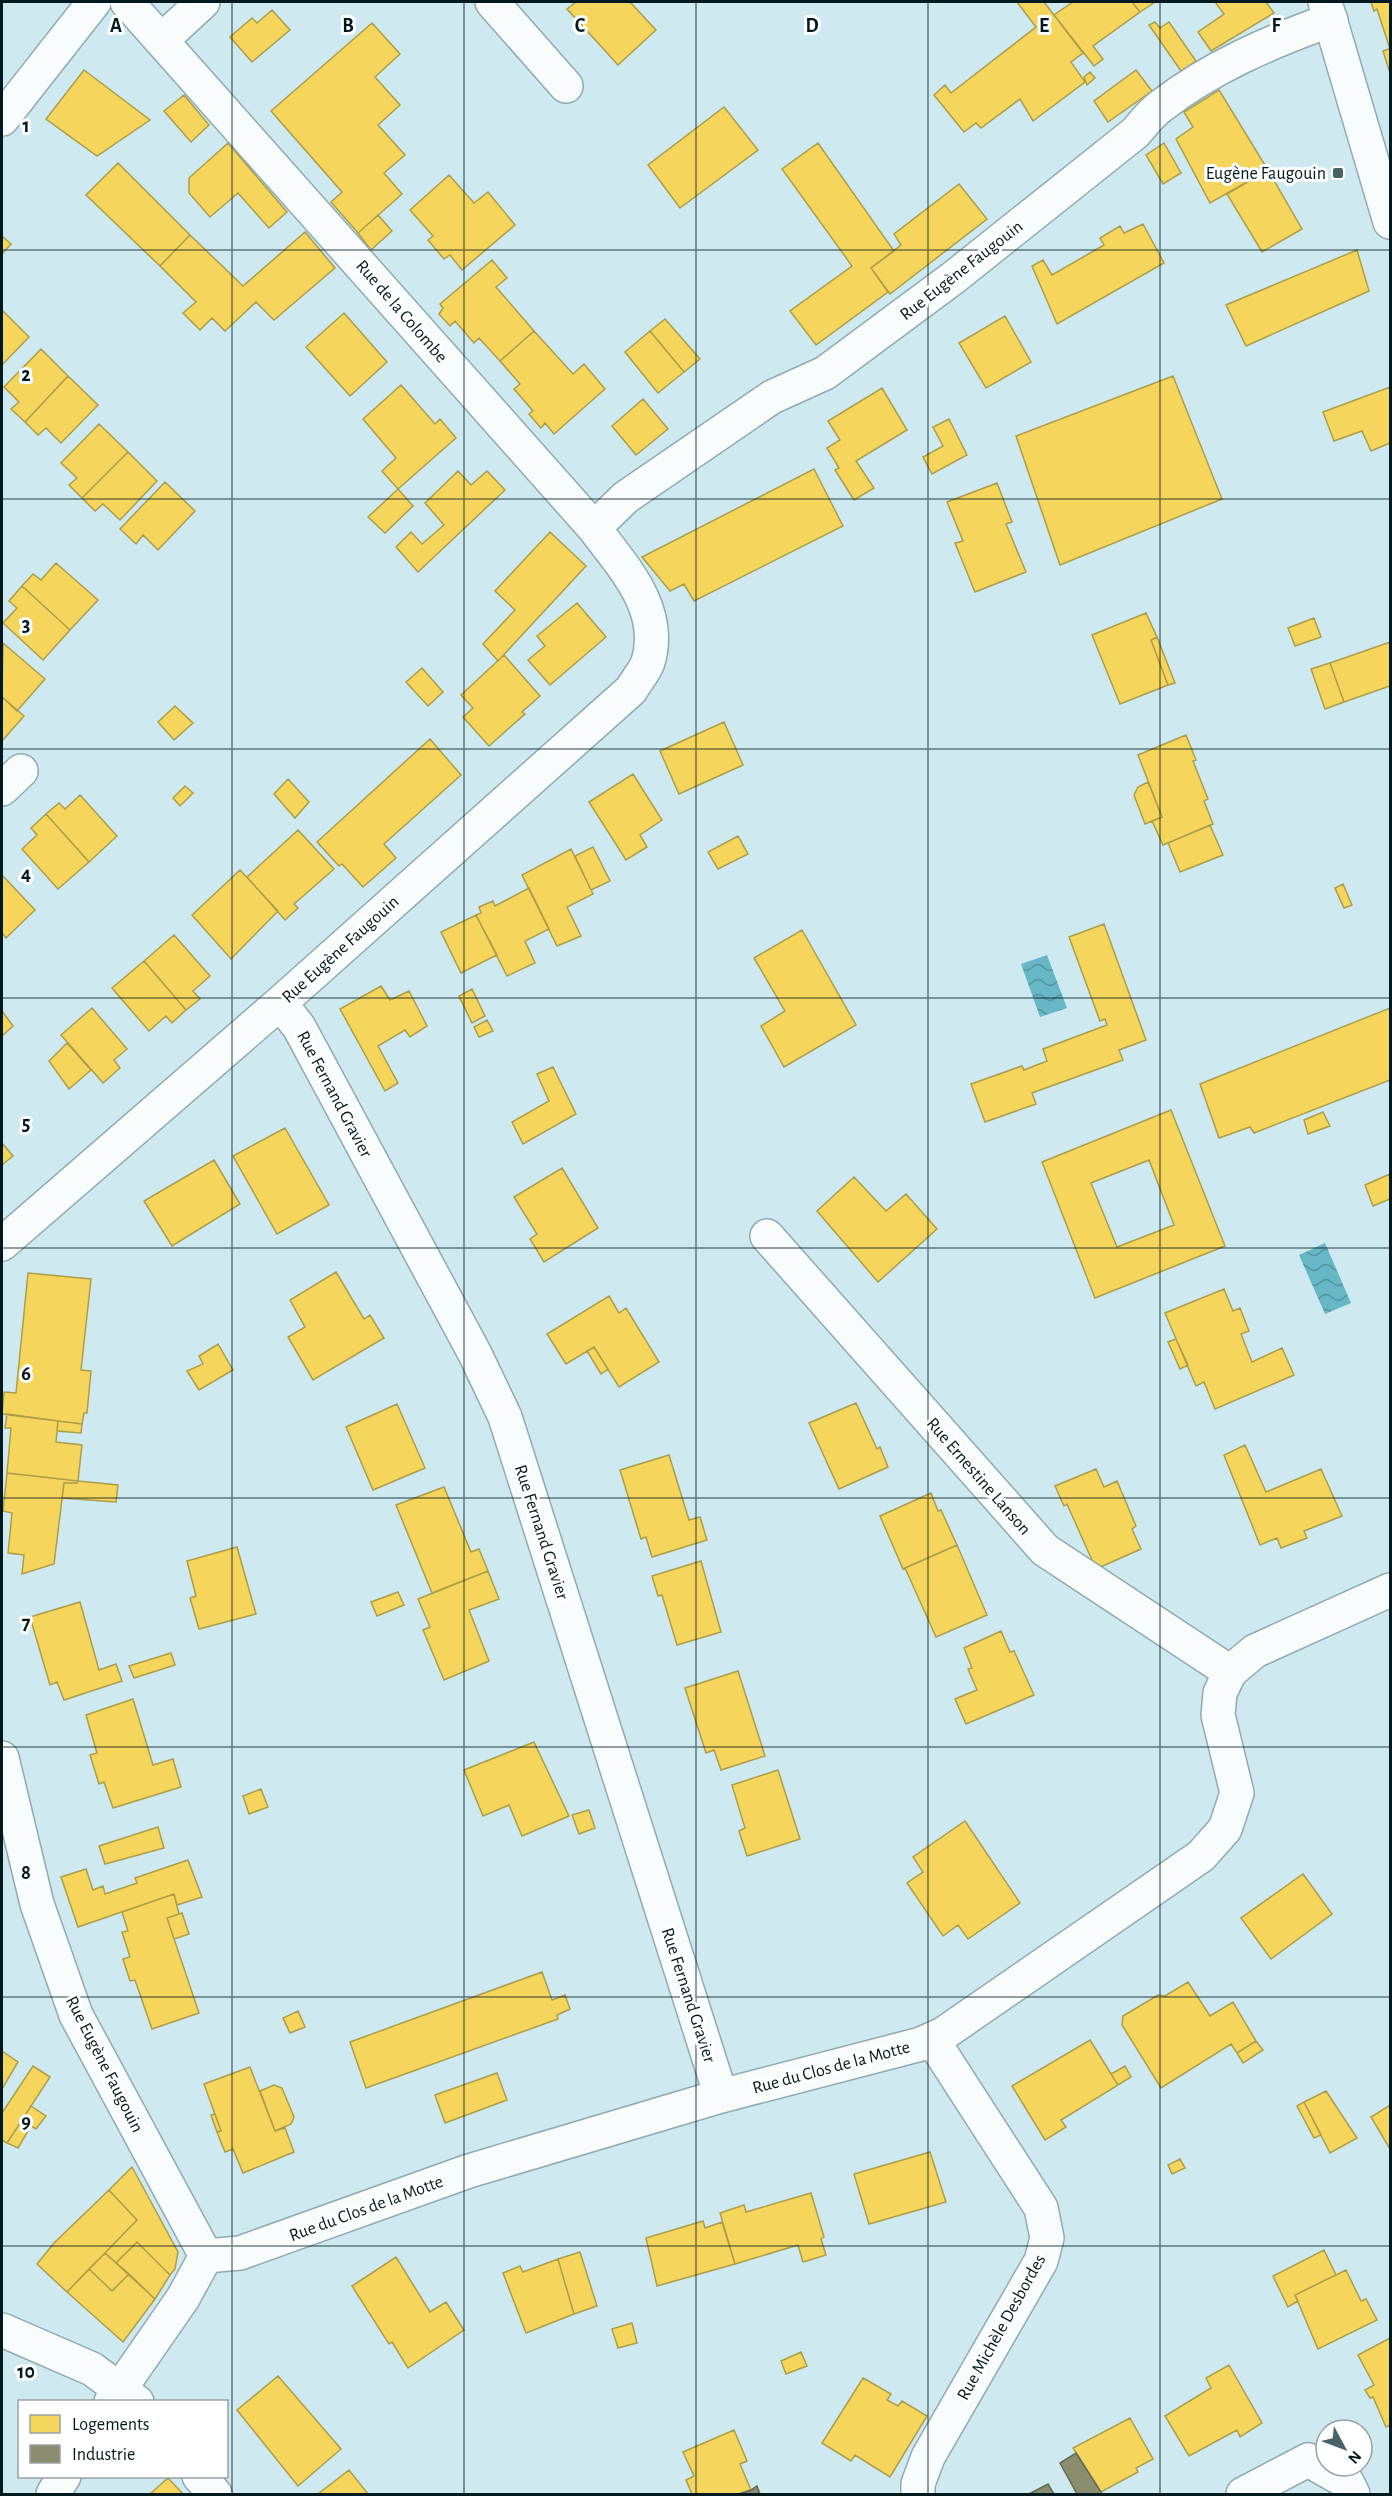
<svg xmlns="http://www.w3.org/2000/svg" width="1392" height="2496" viewBox="0 0 1392 2496" font-family="'Alegreya Sans',sans-serif">
	<defs>
		<pattern id="water-waves" width="16" height="10" patternUnits="userSpaceOnUse" patternTransform="scale(1.5)"><rect width="16" height="10" fill="#67b7c6"/><path d="M0 5q4-4 8 0t8 0" fill="none" stroke="#5294a0"/></pattern>
	</defs>
	<rect width="100%" height="100%" fill="#ceeaf0"/>
	<path fill="url(#water-waves)" d="M1047 955 1067 1008 1040 1017 1021 964Z
		M1325 1243 1351 1303 1325 1314 1299 1255Z"/>
	<path fill="#f6d55c" stroke="#ac9d49" stroke-width="1.5" fill-rule="evenodd" d="M576 2H630L656 30 618 65 567 9Z
		M1017 2H1044L1083 53 1071 62 1085 82 1033 121 1020 99 981 128 976 123 964 132 934 95 945 85 951 93 1036 27Z
		M1073 2H1132L1140 12 1093 46 1103 59 1094 66 1054 15Z
		M1132 2H1155L1140 12Z
		M1215 2H1266L1274 13 1211 51 1198 32 1224 14Z
		M1371 2H1390V49L1377 9 1374 11Z
		M272 10 290 30 252 62 230 37 252 18 257 23Z
		M1155 22 1160 28 1169 22 1196 61 1181 71 1149 25Z
		M372 23 400 54 375 77 400 105 378 125 405 155 384 173 402 194 358 233 331 202 342 192 271 111Z
		M1389 49H1390V73L1383 51Z
		M84 70 150 120 97 156 46 119Z
		M1136 70 1152 91 1108 122 1094 101Z
		M1090 72 1095 78 1087 85 1084 77Z
		M1219 90 1268 170 1210 203 1176 139 1193 127 1184 112Z
		M184 95 209 125 191 142 164 111Z
		M724 107 758 150 680 208 648 165Z
		M228 143 287 212 269 228 238 193 210 217 189 193V178Z
		M818 143 894 251 871 268 888 292 816 345 790 311 852 266 782 169Z
		M1164 143 1181 173 1163 184 1146 155Z
		M118 163 190 235 160 266 86 195Z
		M1268 170 1302 229 1262 252 1227 194Z
		M449 175 474 203 488 192 515 225 462 270 450 255 444 259 428 240 433 236 410 210Z
		M959 184 987 219 890 294 871 268 901 245 894 234Z
		M378 215 392 231 371 250 358 233Z
		M1143 224 1164 263 1057 324 1032 266 1043 260 1052 275 1104 245 1100 238 1120 226 1124 233Z
		M305 232 335 268 274 320 256 302 225 331 212 318 200 330 183 313 196 302 160 266 190 235 243 286Z
		M2 236 11 244 2 254Z
		M1357 250 1369 291 1246 346 1226 305Z
		M492 260 507 278 496 287 534 331 500 361 479 338 474 343 455 321 450 326 439 314 443 308 440 304Z
		M2 310 29 337 2 365Z
		M344 313 387 362 350 396 306 347Z
		M1005 316 1031 362 986 388 959 343Z
		M665 319 700 359 684 372 650 331Z
		M534 331 573 374 584 364 605 389 554 434 545 423 541 428 529 414 533 411 514 389 520 384 500 361Z
		M650 331 684 372 658 393 625 352Z
		M41 349 68 376 25 422 11 409 19 402 4 387Z
		M68 376 98 405 61 443 46 428 38 435 25 422Z
		M1173 376 1222 499 1060 565 1016 436Z
		M401 385 435 424 440 419 456 438 398 489 382 471 396 458 363 419Z
		M1390 387V443L1371 451 1362 431 1334 441 1323 412Z
		M882 388 907 430 856 461 874 488 854 500 835 470 839 468 827 448 840 440 828 421Z
		M643 399 668 429 636 455 612 426Z
		M949 419 967 455 932 474 923 457 943 446 933 427Z
		M99 424 128 452 82 498 69 485 77 478 61 463Z
		M128 452 157 481 120 520 103 504 95 511 82 498Z
		M814 469 843 526 694 601 684 584 670 591 642 557Z
		M458 471 471 485 487 471 505 490 418 572 396 547 411 532 422 544 444 525 425 503Z
		M165 482 195 511 158 550 143 535 136 544 120 529Z
		M997 483 1012 522 1006 524 1026 572 975 592 955 543 963 541 947 502Z
		M398 489 413 506 385 533 368 517Z
		M550 532 586 566 498 661 483 644 515 610 495 591Z
		M56 563 98 600 70 630 22 586 33 574 41 580Z
		M22 586 70 630 43 660 3 623 17 608 9 601Z
		M577 603 606 637 550 685 528 660 545 646 537 636Z
		M1146 613 1157 637 1151 640 1168 685 1120 704 1092 635Z
		M1314 618 1321 637 1295 646 1288 628Z
		M1157 637 1175 683 1168 685 1151 640Z
		M1390 642V686L1344 702 1330 663Z
		M3 643 45 679 17 711 2 697Z
		M504 655 540 696 522 712 525 714 489 746 463 717 473 708 461 695Z
		M1330 663 1344 702 1325 709 1311 669Z
		M422 668 443 692 428 706 406 682Z
		M2 697 24 716 2 741Z
		M175 706 193 723 174 740 158 722Z
		M724 722 743 765 679 794 660 751Z
		M1186 735 1196 760 1193 761 1208 799 1204 801 1213 824 1163 845 1152 821 1162 817 1138 755Z
		M430 739 461 775 384 844 396 858 363 887 342 864 339 866 317 842Z
		M633 774 662 820 640 835 647 847 626 860 589 802Z
		M288 779 309 802 295 818 274 794Z
		M1148 782 1162 817 1145 824 1134 795 1138 787Z
		M185 786 193 793 180 806 173 798Z
		M80 795 117 836 89 862 46 814 59 803 65 809Z
		M46 814 89 862 58 889 22 849 37 835 31 828Z
		M1210 825 1223 855 1180 872 1168 843Z
		M298 830 334 869 294 904 298 908 285 920 247 877Z
		M738 836 748 854 718 869 708 852Z
		M593 847 610 881 591 890 575 856Z
		M571 849 593 894 567 907 581 936 557 946 522 875Z
		M240 870 278 911 231 959 192 915Z
		M2 875 35 910 6 938 2 933Z
		M1343 884 1352 905 1344 908 1335 888Z
		M529 888 549 929 525 941 535 963 507 976 476 915 481 913 479 907 493 901 495 906Z
		M476 915 497 955 461 973 441 932Z
		M1104 924 1146 1040 1119 1050 1123 1060 1032 1093 1036 1104 985 1122 971 1084 1022 1066 1024 1070 1047 1061 1043 1049 1107 1025 1105 1019 1100 1021 1069 937Z
		M802 930 856 1025 784 1067 761 1026 785 1011 754 958Z
		M174 935 210 976 193 991 200 999 186 1010 144 961Z
		M144 961 186 1010 172 1023 166 1016 149 1031 112 988Z
		M381 986 390 1000 409 991 427 1026 410 1037 405 1030 378 1046 398 1083 385 1091 340 1009Z
		M472 989 485 1016 472 1023 459 996Z
		M92 1008 127 1049 114 1060 120 1068 103 1083 61 1035Z
		M1390 1008V1080L1254 1133 1250 1127 1219 1138 1200 1084Z
		M2 1011 13 1026 2 1036Z
		M487 1020 493 1031 479 1037 474 1027Z
		M67 1043 91 1070 69 1089 49 1061Z
		M553 1067 576 1114 523 1144 512 1122 549 1101 537 1074Z
		M1171 1110 1225 1246 1095 1298 1042 1162ZM1149 1160 1174 1225 1117 1247 1091 1183Z
		M1323 1112 1330 1126 1308 1134 1304 1120Z
		M285 1128 329 1205 277 1234 233 1156Z
		M2 1143 13 1156 2 1165Z
		M214 1160 240 1204 172 1246 144 1201Z
		M562 1168 598 1228 544 1262 530 1239 537 1234 514 1197Z
		M1390 1174V1199L1373 1206 1365 1185Z
		M854 1177 886 1211 906 1194 937 1229 878 1282 817 1211Z
		M336 1272 364 1319 370 1315 384 1338 313 1380 288 1337 305 1327 290 1300Z
		M28 1273 91 1279 81 1370 91 1371 87 1413H84L82 1424 2 1414 4 1392 16 1393Z
		M1224 1289 1233 1311 1240 1308 1249 1331 1241 1334 1252 1362 1282 1348 1294 1375 1215 1409 1204 1382 1196 1386 1165 1313Z
		M609 1296 619 1313 626 1308 659 1362 619 1387 594 1347 566 1364 547 1334Z
		M1176 1339 1188 1365 1180 1369 1168 1342Z
		M218 1344 233 1370 199 1390 187 1371 203 1364 199 1356Z
		M594 1347 608 1369 601 1374 587 1351Z
		M856 1403 877 1449 880 1447 888 1467 839 1489 809 1423Z
		M397 1404 425 1468 373 1490 346 1427Z
		M7 1414 58 1421 56 1442 82 1445 78 1481 7 1473 11 1428H5Z
		M58 1421 82 1424 81 1433 57 1431Z
		M1245 1445 1266 1492 1321 1469 1342 1516 1304 1531 1307 1538 1281 1548 1277 1538 1260 1545 1224 1455Z
		M669 1455 689 1520 700 1517 707 1540 652 1557 646 1537 641 1539 620 1470Z
		M1096 1469 1104 1487 1117 1481 1136 1526 1132 1529 1141 1549 1096 1569 1067 1504 1064 1506 1055 1486Z
		M7 1473 78 1481 77 1483H64L54 1564 22 1574 24 1555 8 1553 12 1513 3 1511Z
		M78 1481 118 1485 116 1502 62 1498 64 1483H77Z
		M444 1487 471 1552 479 1549 488 1571 432 1593 396 1505Z
		M931 1493 938 1511 941 1510 957 1545 903 1569 880 1516Z
		M957 1545 987 1615 936 1637 905 1568Z
		M237 1547 256 1614 199 1629 190 1598 196 1596 187 1561Z
		M701 1561 721 1632 677 1645 662 1595 658 1596 652 1576Z
		M488 1571 499 1599 469 1610 489 1661 444 1680 423 1630 430 1627 418 1599Z
		M398 1592 404 1605 377 1616 371 1602Z
		M80 1602 99 1670 116 1664 122 1681 64 1700 57 1682 50 1685 30 1617Z
		M1001 1631 1010 1652 1014 1651 1034 1695 966 1724 955 1699 977 1690 968 1669 972 1668 964 1648Z
		M171 1653 175 1665 134 1678 129 1666Z
		M738 1671 765 1756 721 1770 714 1750 706 1753 685 1688Z
		M133 1699 153 1765 173 1759 181 1787 113 1808 104 1782 99 1784 90 1755 97 1753 86 1715Z
		M534 1742 569 1816 522 1836 509 1805 483 1816 464 1770Z
		M778 1770 800 1839 747 1856 739 1831 745 1828 732 1785Z
		M261 1789 268 1807 249 1814 243 1796Z
		M589 1810 595 1828 579 1834 572 1815Z
		M965 1821 1020 1903 968 1939 958 1925 943 1936 907 1883 923 1872 913 1857Z
		M158 1827 164 1848 105 1864 99 1846Z
		M188 1860 202 1897 177 1905 174 1894 78 1927 61 1877 86 1869 93 1890 103 1886 105 1894 137 1883 135 1878Z
		M1303 1874 1332 1914 1271 1959 1241 1918Z
		M174 1894 179 1914 167 1918 199 2013 152 2029 135 1980 130 1981 123 1959 130 1957 122 1932 128 1931 122 1912Z
		M182 1913 189 1934 174 1939 167 1918Z
		M542 1972 552 2000 565 1995 570 2009 557 2015 558 2019 366 2088 350 2042Z
		M1188 1982 1210 2016 1233 2002 1256 2041 1237 2053 1231 2044 1161 2088 1122 2025 1123 2016 1158 1995 1165 1996Z
		M298 2011 305 2027 290 2033 283 2018Z
		M1090 2040 1118 2085 1061 2120 1066 2127 1045 2140 1012 2086Z
		M1256 2041 1263 2050 1243 2063 1237 2053Z
		M2 2051 18 2062 2 2089Z
		M33 2066 50 2077 7 2143 2 2140V2113Z
		M1125 2066 1131 2077 1118 2085 1111 2074Z
		M250 2067 275 2131 285 2128 294 2152 243 2173 233 2149 225 2152 217 2132 221 2131 204 2084Z
		M497 2073 507 2100 445 2123 435 2095Z
		M274 2085 282 2088 294 2117 291 2124 275 2131 260 2091Z
		M1326 2091 1357 2138 1330 2153 1304 2102Z
		M1304 2102 1321 2135 1314 2138 1297 2106Z
		M1390 2105V2149L1371 2117Z
		M31 2106 46 2116 36 2129 22 2120Z
		M215 2114 221 2131 217 2132 211 2115Z
		M22 2120 31 2126 18 2148 7 2143Z
		M930 2152 946 2202 869 2224 854 2174Z
		M1180 2159 1185 2168 1172 2174 1168 2165Z
		M132 2167 178 2252 175 2269 170 2275 137 2242 116 2263 105 2253 137 2220 109 2190Z
		M109 2190 137 2220 67 2292 37 2264 54 2243Z
		M811 2193 824 2237 821 2239 826 2255 803 2262 798 2245 735 2264 720 2213 744 2205 746 2212Z
		M703 2221 705 2228 722 2222 735 2264 657 2286 646 2238Z
		M137 2242 170 2275 155 2299 116 2263Z
		M1324 2250 1336 2275 1295 2295 1298 2301 1288 2307 1273 2276Z
		M580 2252 597 2306 574 2314 558 2259Z
		M105 2253 129 2274 112 2291 89 2269Z
		M396 2257 430 2312 446 2302 464 2330 408 2368 392 2342 389 2344 352 2286Z
		M558 2259 574 2314 526 2333 503 2273 520 2266 523 2272Z
		M89 2269 112 2291 129 2274 155 2299 123 2342 67 2292Z
		M1346 2270 1361 2301 1366 2299 1377 2320 1318 2349 1295 2295Z
		M632 2323 637 2343 618 2348 612 2329Z
		M1390 2338V2425L1386 2427 1373 2397 1370 2398 1365 2390 1374 2385 1358 2355Z
		M801 2352 807 2366 786 2374 781 2361Z
		M1229 2365 1262 2423 1240 2437 1237 2430 1189 2456 1165 2416 1211 2388 1206 2378Z
		M278 2376 341 2449 298 2486 237 2410Z
		M863 2378 891 2394 887 2400 898 2406 902 2401 927 2416 890 2477 855 2455 851 2461 822 2443Z
		M1130 2418 1153 2459 1136 2468 1138 2472 1101 2492 1073 2448Z
		M734 2430 747 2461 740 2464 751 2490 739 2494H692L686 2480 694 2476 683 2452Z
		M349 2470 368 2494H318Z
		M168 2478 183 2494H150Z"/>
	<path fill="#8c8c6e" stroke="#626a56" stroke-width="1.5" d="M1076 2453 1101 2492 1102 2494H1077L1060 2463Z
		M1048 2484 1054 2494H1029Z
		M757 2486 760 2494H739L751 2490Z"/>
	<g fill="none" stroke-linecap="round" stroke-linejoin="round">
		<g stroke="#91aaaf" stroke-width="36">
			<path id="minor" d="M492 2 566 86
				M162 40 203 2
				M2 119 94 2
				M594 528 626 497 772 397 825 373 953 278 1135 133C1143 124 1151 113 1161 106 1211 67 1272 41 1331 20
				M2 789 21 771
				M280 1003 299 1027 475 1354 505 1417 721 2096
				M767 1236 1045 1550 1230 1672
				M2 1244 280 1003 631 690C636 681 645 671 648 662 664 609 623 567 594 528L127 2
				M2 1758 37 1904 76 2015 206 2256
				M111 2402 183 2298 206 2256 240 2253 469 2171 721 2096 921 2044 943 2034 1201 1856 1225 1829 1237 1793 1218 1715 1220 1693 1230 1672 1255 1651 1390 1590
				M53 2494 64 2476
				M918 2494V2484L928 2457 1041 2261 1047 2238 1041 2208 932 2039
				M1243 2494 1308 2460 1347 2482 1353 2494"/>
		</g>
		<g stroke="#91aaaf" stroke-width="36">
			<path id="tertiary" d="M2 2330 92 2369 137 2402
				M199 2476 215 2494"/>
		</g>
		<g stroke="#91aaaf" stroke-width="36">
			<path id="secondary" d="M1325 2 1390 222"/>
		</g>
		<use href="#minor" stroke="#f8fcfd" stroke-width="33"/>
		<use href="#tertiary" stroke="#f8fcfd" stroke-width="33"/>
		<use href="#secondary" stroke="#f8fcfd" stroke-width="33"/>
	</g>
	<path fill="none" stroke="#00191e" stroke-width="1.5" stroke-opacity="0.55" d="M232 2V2494M464 2V2494M696 2V2494M928 2V2494M1160 2V2494M2 250H1390M2 499H1390M2 749H1390M2 998H1390M2 1248H1390M2 1498H1390M2 1747H1390M2 1997H1390M2 2246H1390"/>
	<rect fill="#486268" stroke="#fff" stroke-width="2" x="1332" y="167" width="12" height="12" rx="3"/>
	<g text-anchor="middle" stroke-width="6" stroke-linejoin="round" paint-order="stroke">
		<g font-size="18" fill="#00191e" stroke="#fff" text-anchor="end">
			<text x="1326" y="179">Eugène Faugouin</text>
		</g>
		<g font-size="18" fill="#00191e" stroke="#fff">
			<text transform="translate(961 270) rotate(-38)" y="6">Rue Eugène Faugouin</text>
			<text transform="translate(402 311) rotate(49)" y="6">Rue de la Colombe</text>
			<text transform="translate(340 949) rotate(-42)" y="6">Rue Eugène Faugouin</text>
			<text transform="translate(335 1094) rotate(62)" y="6">Rue Fernand Gravier</text>
			<text transform="translate(979 1476) rotate(49)" y="6">Rue Ernestine Lanson</text>
			<text transform="translate(542 1532) rotate(72)" y="6">Rue Fernand Gravier</text>
			<text transform="translate(689 1995) rotate(72)" y="6">Rue Fernand Gravier</text>
			<text transform="translate(105 2064) rotate(63)" y="6">Rue Eugène Faugouin</text>
			<text transform="translate(831 2067) rotate(-15)" y="6">Rue du Clos de la Motte</text>
			<text transform="translate(366 2208) rotate(-20)" y="6">Rue du Clos de la Motte</text>
			<text transform="translate(1001 2327) rotate(-61)" y="6">Rue Michèle Desbordes</text>
		</g>
	</g>
	<g font-size="20" text-anchor="middle" font-weight="bold" fill="#00191e" stroke="#fff" stroke-width="6" stroke-linejoin="round" paint-order="stroke">
		<text x="116" y="32">A</text>
		<text x="348" y="32">B</text>
		<text x="580" y="32">C</text>
		<text x="812" y="32">D</text>
		<text x="1044" y="32">E</text>
		<text x="1276" y="32">F</text>
		<text x="26" y="132">1</text>
		<text x="26" y="381">2</text>
		<text x="26" y="631">3</text>
		<text x="26" y="880">4</text>
		<text x="26" y="1130">5</text>
		<text x="26" y="1380">6</text>
		<text x="26" y="1629">7</text>
		<text x="26" y="1879">8</text>
		<text x="26" y="2128">9</text>
		<text x="26" y="2378">10</text>
	</g>
	<rect width="1392" height="2496" fill="none" stroke="#00191e" stroke-width="6"/>
	<rect x="18" y="2400" width="210" height="78" fill="#ffffff" stroke="#99a3a5" stroke-width="1.5"/>
	<rect x="30" y="2415" width="30" height="18" fill="#f6d55c" stroke="#99a3a5" stroke-width="1.5"/>
	<text x="72" y="2430" font-size="18" fill="#00191e">Logements</text>
	<rect x="30" y="2445" width="30" height="18" fill="#8c8c6e" stroke="#99a3a5" stroke-width="1.5"/>
	<text x="72" y="2460" font-size="18" fill="#00191e">Industrie</text>
	<g transform="translate(1344 2448) rotate(131)"><circle r="28" fill="#ffffff" stroke="#99a3a5" stroke-width="1.5"/>
	<path d="M0-4.5L10 22L0 15L-10 22Z" fill="#486268"/>
	<text y="-9" font-size="16" font-weight="bold" text-anchor="middle" fill="#00191e">N</text>
	</g>
</svg>
